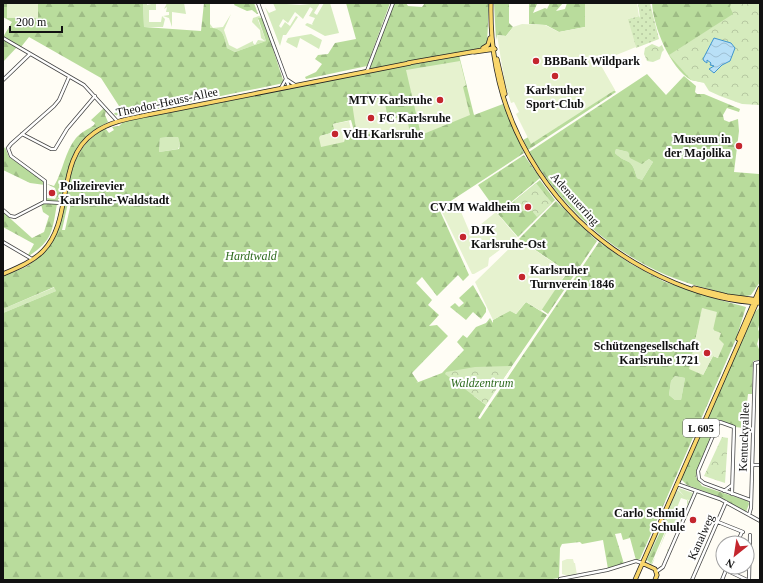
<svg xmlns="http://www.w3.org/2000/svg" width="763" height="583" viewBox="0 0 763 583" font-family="Georgia,serif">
	<defs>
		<pattern id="forest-firs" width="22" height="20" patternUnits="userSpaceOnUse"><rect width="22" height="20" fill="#b9dc9c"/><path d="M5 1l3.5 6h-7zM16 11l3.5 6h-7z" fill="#9ebc85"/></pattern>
		<pattern id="park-crowns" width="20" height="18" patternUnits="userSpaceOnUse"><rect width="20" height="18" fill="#d5ebbd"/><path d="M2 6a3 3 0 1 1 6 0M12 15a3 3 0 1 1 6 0" fill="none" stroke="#b6c8a1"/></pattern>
		<pattern id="garden-dots" width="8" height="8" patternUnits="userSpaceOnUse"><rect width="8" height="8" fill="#d5ebbd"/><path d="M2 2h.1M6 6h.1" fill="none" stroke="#b6c8a1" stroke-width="1.8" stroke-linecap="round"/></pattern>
		<pattern id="water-waves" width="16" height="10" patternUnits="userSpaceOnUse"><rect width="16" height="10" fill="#b9e0f7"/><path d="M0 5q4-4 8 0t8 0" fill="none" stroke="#9ebfd3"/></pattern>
	</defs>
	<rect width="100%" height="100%" fill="#fffdf5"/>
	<path fill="#d5ebbd" d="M143 3H147V5L156 3V10H149V22H161L162 16 165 19 163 27H144Z
		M167 3H184L186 14 172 12V27L169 18 163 16 169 15V12H166L167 7 164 9Z
		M273 3 300 5 320 3 314 13 317 15 324 3H330L339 33 325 36 305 25 307 23 313 25 312 24 315 18 309 16 313 9 310 7 303 19 295 12 288 23 283 19 279 26 281 28 285 22 290 26 296 16 298 17 286 35H283L280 46 265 7 269 13 276 10Z
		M231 14 224 30 229 45 237 49 253 41V43L255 45 258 40 265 41 261 38 260 30 252 22 253 18 259 16 261 17 258 20 266 41 235 52 227 48C224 36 224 28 210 28V24L213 28 223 27Z
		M311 34 322 40 319 49 300 38 297 48 286 42 288 38Z
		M170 137H178L180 145 178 149 159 152 160 138Z
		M616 149 628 152 629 155 645 162 649 159 653 162 642 180 637 178C631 155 628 166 615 153Z
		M55 287 56 291 3 313V309Z
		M675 376 685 378 681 400H675L669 395 671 381Z
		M679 488 693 493 690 501 687 499 689 502 687 506V500L681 498 676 510 681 512 684 506 681 513 676 511 674 514 679 517 674 514 673 518 680 521 682 518 680 517H683L675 534V531L668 528 660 547 667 550 669 548 667 552V550L660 547 656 557 667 528 666 526 668 520 667 519 660 530 647 561 651 564 655 557 652 565 645 560 675 494 678 490 684 496 678 489Z"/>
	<path fill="url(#forest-firs)" fill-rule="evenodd" d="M3 3H7L8 18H38V3H143L144 27 201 31 204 3H254L258 14H257L252 10 247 11 234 5 235 3H210V28C224 28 224 36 227 48L235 52 266 41 258 18H263L284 83 119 117 114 114 119 106 101 78 29 37 21 47 18 46 3 62V37L12 22 3 17Z
		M346 3H390L367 66 306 79 305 77 316 72 322 64 315 59 318 55 328 54 335 43 356 39Z
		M394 3H406L408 6 422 7 425 3H489L487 44 482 48 370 69 369 67Z
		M494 3H509V23L513 27 506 36 497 35 496 40Z
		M529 3 537 4 533 13 545 8 547 9 550 3H563L556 11 565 9 567 3H585V27L559 32 546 25 529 24Z
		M652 3H734L738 11 702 82C698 81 694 81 691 80 670 68 653 26 652 3Z
		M459 55 474 115 503 104 524 153 437 210 438 212 440 211 469 275 463 281 458 275 437 296 422 277 416 283 432 300 428 305 439 315 429 326 437 325 448 336 412 373 418 382 416 383 442 373 464 350 457 342 463 335 467 338 476 327 486 323 490 318 493 323V320L510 310 516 314 526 302 547 315 503 379 474 396 486 405 478 418 480 419 599 242 631 264 665 282 720 300 746 307 736 339 640 559 636 560 630 538 623 540 621 533 615 534 624 564 608 569 603 540 582 544 580 542 562 544 560 548 559 578 546 580H3V313L56 291 54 287 3 309V276C11 272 22 270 29 265 56 243 57 230 65 198L69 199 70 203H68L62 230H65L71 203 70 198 65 196C73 165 76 146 105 128L109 133 114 130 112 127 119 126 124 121ZM351 120 354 131 353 134 345 138 344 142 320 136 335 132 333 124ZM170 137H178L180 145 179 149 159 152 160 138ZM703 308 718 339V358L713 356 703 375 693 350ZM675 376 685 378 681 400H675L669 395 671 381Z
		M647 74 666 95 684 76 696 86 695 92 697 94H704L740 109 739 112 727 108 723 115 724 120 729 122 738 119 739 131 734 172 759 174 760 146V282L751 295C738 299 721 292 709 289 632 271 569 219 529 152ZM616 149 628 152 630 158 642 164 649 159 653 162 642 180 637 178C631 155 628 166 615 153Z
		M614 90 616 92 528 150 523 140Z
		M104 108 106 111 105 115 108 122C76 141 70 164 62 199H58V202L47 201 57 204C52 231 53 240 29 256L28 255 34 244 3 227V212L32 238 44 232 49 216 43 212 41 204 46 203 47 198 55 199 57 195 55 188 47 184 54 186C63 171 65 151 76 138 81 132 89 129 94 125L95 123 91 120Z
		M5 147 9 157 43 180 45 185 30 183 3 170V150Z
		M524 155 540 178 498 213 478 185Z
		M540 180 555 200 518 237 498 214Z
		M556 201 597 241 548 314 535 305 559 284 568 272 519 239Z
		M473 285 486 308V312L481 319 473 312 466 320 450 307 455 303 459 307 464 303 459 298Z
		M760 307V321L758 329 760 334 757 344 760 352V360L753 361 752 394H748L744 428 735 427 720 420 718 421 697 471 696 477 702 486 748 501 749 504 746 512 722 498 687 485 681 479 740 345 755 312Z
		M666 519 668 520 666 526 667 527 651 564 647 560Z"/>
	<path fill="url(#park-crowns)" d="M731 3H760V105L742 104 720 96 709 91 704 83 691 80 669 55 733 14 730 7Z
		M652 44 659 47 662 45 664 50 662 52 660 59 653 62 647 61 644 54 645 48Z
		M536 183 552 203 537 217 532 211H522L514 201Z
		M512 366 486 405 445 374 446 372 475 367Z
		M722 437 728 438 725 483 704 476Z"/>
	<path fill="url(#garden-dots)" d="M638 3H650L659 39 636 48 627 19 639 16 640 18Z"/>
	<path fill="#e6f2cf" d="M7 3H38V18H7Z
		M585 3H637L639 16 628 19 636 47 599 62 615 90 531 144 516 114 519 112 514 102 511 103 505 84 497 35 506 36 513 27 522 24 545 25 559 32 585 27Z
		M460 61 466 85 463 87 470 115 421 135 406 70Z
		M384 98 388 119 407 117 410 134 387 137 386 131 357 136 352 103Z
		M349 121 351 130 342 132 344 142 321 147 319 138 320 136 335 132 333 124Z
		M456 200 470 233 496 212 517 237 489 258 488 266 474 274H472L441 210Z
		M519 239 567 272 541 311 526 302 516 314 510 311 493 320 475 282Z
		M702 308 717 312 713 330 721 333 719 339 724 344 718 358 713 356 703 375 689 369Z
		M567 559H573L574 563H575L577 575 568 576 562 574V561Z"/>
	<path fill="url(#water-waves)" stroke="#3f96cf" d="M714 38 731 43 735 48 730 61 722 65 714 73 709 69 714 66 710 65 711 63 707 60V63L704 61 703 59Z"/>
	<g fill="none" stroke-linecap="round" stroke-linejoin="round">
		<g stroke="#444" stroke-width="4">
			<path id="minor" d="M258 3 289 87
				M3 38 84 85 117 121
				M367 71 393 3
				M286 79 295 85
				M3 80 30 54
				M281 88 286 79
				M22 134 51 149H55L67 129 95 96
				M45 201V181L11 156 8 148 11 144 54 106 59 100 69 77
				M3 210 10 216 15 217 44 202 62 203
				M3 242 32 259
				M752 465H760
				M677 484 720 499 760 521
				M724 491 732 485
				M732 494 734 427 720 422 718 424 698 471 699 479 704 483 750 500
				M749 515 751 508 755 363 760 362
				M718 522 743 532
				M737 543 742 532
				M656 572 663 567 696 491
				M560 579 607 570 636 561 642 563
				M692 580 726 502
				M722 580 726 570 747 580
				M749 580 750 535"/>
		</g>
		<g stroke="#222" stroke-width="5">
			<path id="major" d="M491 3C488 128 560 235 675 283 702 294 731 302 760 303
				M483 48 488 45 490 38
				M474 52 495 49
				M497 59 505 94
				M408 63 494 48
				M3 274C17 268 32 262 43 251 74 219 55 160 94 133 110 121 132 118 152 114L410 63
				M694 288 727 296 758 300
				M738 339 760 288
				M642 563 655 569 657 575 655 580
				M635 580 760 295"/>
		</g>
		<use href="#minor" stroke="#fff" stroke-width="2.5"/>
		<use href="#major" stroke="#f9d66b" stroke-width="3.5"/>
	</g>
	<g fill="#c4262e" stroke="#fff" stroke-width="1.5">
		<circle cx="536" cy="61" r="4"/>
		<circle cx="555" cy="76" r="4"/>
		<circle cx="440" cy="100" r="4"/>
		<circle cx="371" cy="118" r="4"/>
		<circle cx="335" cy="134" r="4"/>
		<circle cx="739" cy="146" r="4"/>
		<circle cx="52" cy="193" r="4"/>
		<circle cx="528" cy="207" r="4"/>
		<circle cx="463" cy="237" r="4"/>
		<circle cx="522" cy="277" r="4"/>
		<circle cx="707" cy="353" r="4"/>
		<circle cx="693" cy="520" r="4"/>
	</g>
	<g text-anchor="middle" stroke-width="4" stroke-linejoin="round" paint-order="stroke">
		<rect fill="#fff" stroke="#585858" stroke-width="1" x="683" y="419" width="36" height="18" rx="3"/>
		<g font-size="11" font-weight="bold" fill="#111">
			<text x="701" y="432">L 605</text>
		</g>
		<g font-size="12" font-weight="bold" fill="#111" stroke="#fff" text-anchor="start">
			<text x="544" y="65">BBBank Wildpark</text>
			<text x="555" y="94" text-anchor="middle">Karlsruher<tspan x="555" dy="14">Sport-Club</tspan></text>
			<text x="432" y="104" text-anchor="end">MTV Karlsruhe</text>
			<text x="379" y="122">FC Karlsruhe</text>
			<text x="343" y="138">VdH Karlsruhe</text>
			<text x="731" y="143" text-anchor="end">Museum in<tspan x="731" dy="14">der Majolika</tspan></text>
			<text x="60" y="190">Polizeirevier<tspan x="60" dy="14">Karlsruhe-Waldstadt</tspan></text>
			<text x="520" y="211" text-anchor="end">CVJM Waldheim</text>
			<text x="471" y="234">DJK<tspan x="471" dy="14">Karlsruhe-Ost</tspan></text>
			<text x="530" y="274">Karlsruher<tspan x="530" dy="14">Turnverein 1846</tspan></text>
			<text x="699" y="350" text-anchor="end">Schützengesellschaft<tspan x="699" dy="14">Karlsruhe 1721</tspan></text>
			<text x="685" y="517" text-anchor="end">Carlo Schmid<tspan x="685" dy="14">Schule</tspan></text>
		</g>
		<g font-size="12" fill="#111" stroke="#fff">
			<text transform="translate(167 102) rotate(-12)" y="4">Theodor-Heuss-Allee</text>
			<text transform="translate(575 199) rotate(48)" y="4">Adenauerring</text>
			<text transform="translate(744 437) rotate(-88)" y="4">Kentuckyallee</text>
			<text transform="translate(701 537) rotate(-66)" y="4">Kanalweg</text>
		</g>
		<g font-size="12" font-style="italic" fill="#2f6b1f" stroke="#fff">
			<text x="251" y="260">Hardtwald</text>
			<text x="482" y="387">Waldzentrum</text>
		</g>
	</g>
	<rect width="763" height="583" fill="none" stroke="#111111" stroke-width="8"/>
	<g transform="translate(735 555) rotate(210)"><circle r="19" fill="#ffffff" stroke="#a0a0a0"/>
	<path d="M0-3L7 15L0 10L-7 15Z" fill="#c4262e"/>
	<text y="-6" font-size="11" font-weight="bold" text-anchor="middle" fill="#111111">N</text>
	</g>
	<path d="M10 26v6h52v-6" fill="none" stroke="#111111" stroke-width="2"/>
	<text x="16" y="26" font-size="12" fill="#111111" stroke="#ffffff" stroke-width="3" paint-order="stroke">200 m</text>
</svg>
